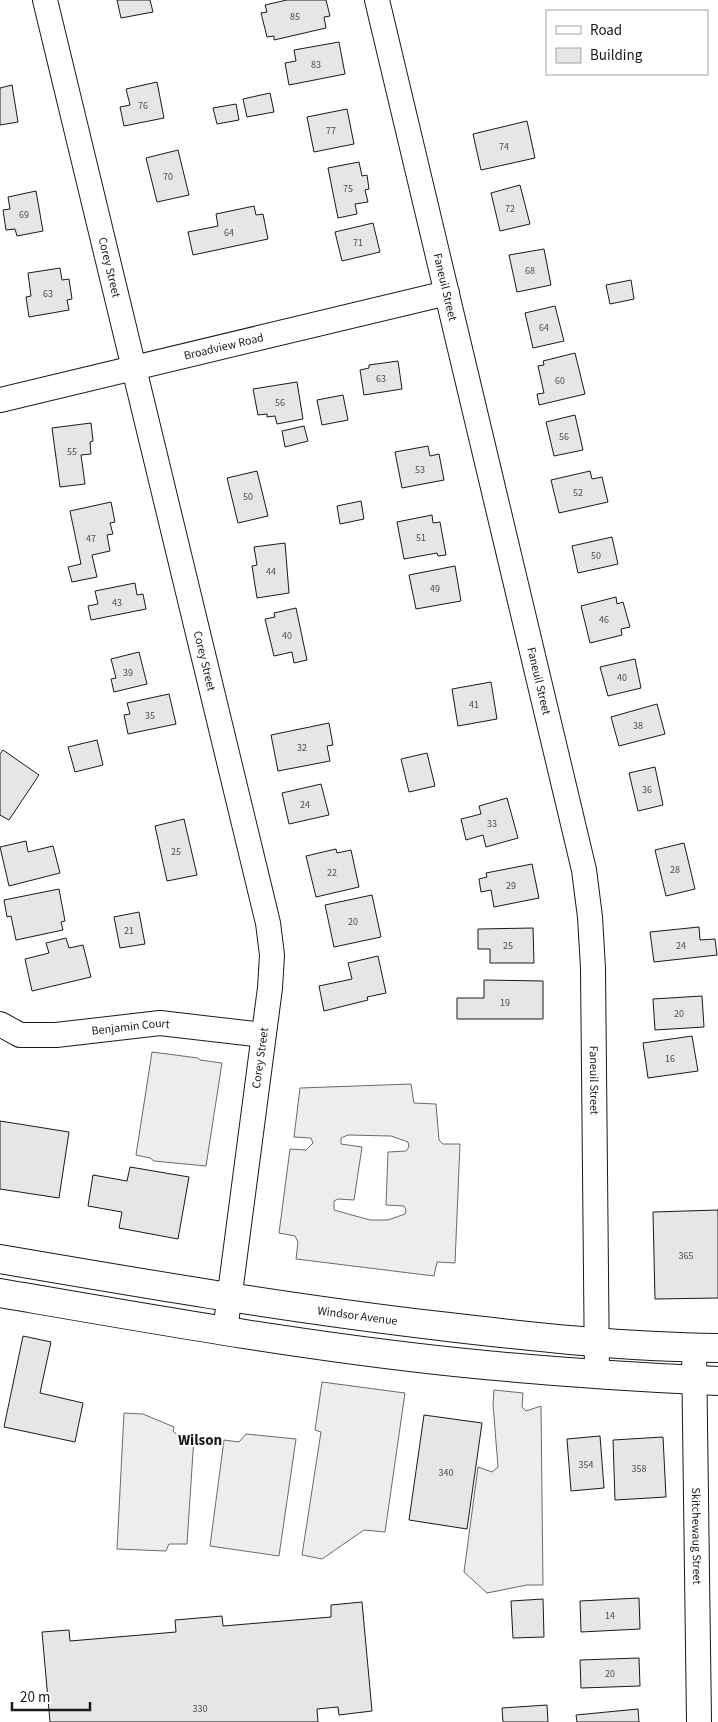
<svg xmlns="http://www.w3.org/2000/svg" width="718" height="1722" viewBox="0 0 718 1722" font-family="'Source Sans 3',sans-serif">
	<rect width="100%" height="100%" fill="#fff"/>
	<path fill="#ededed" stroke="#6a6a6a" fill-rule="evenodd" d="M152 1052 198 1058 200 1060 222 1063 206 1166 154 1161 150 1158 136 1155Z
		M411 1084 414 1103 436 1104 439 1140 443 1144H460L455 1263 437 1262 434 1276 296 1259 298 1242 295 1236 279 1233 290 1149 306 1150 313 1143 311 1138 294 1137 300 1088ZM348 1135 391 1136 408 1142 409 1147 406 1151 388 1152 386 1205 404 1206 406 1210 405 1214 388 1220H370L334 1210V1201L338 1199 354 1200 362 1147 341 1144V1138Z
		M322 1382 405 1393 385 1532 364 1530 322 1559 302 1555 321 1432 315 1430Z
		M494 1390 523 1393 522 1407 526 1411 541 1406 543 1585H527L487 1593 464 1572 478 1467 492 1472 498 1467 493 1404Z
		M124 1413 143 1414 174 1427 173 1431 176 1434 194 1437 187 1544H169L166 1551 117 1549Z
		M246 1434 296 1439 279 1556 210 1546 224 1440 239 1442Z"/>
	<path fill="#e6e6e6" stroke="#1a1a1a" d="M117 0H150L153 12 121 18Z
		M287 0H326L330 16 324 17 326 28 274 40V36L267 37 261 13 267 12 265 5Z
		M339 42 345 74 289 85 285 63 296 61 294 50Z
		M157 82 164 118 124 126 120 107 130 105 126 89Z
		M12 85 18 122 0 125V88Z
		M270 93 274 112 247 117 243 99Z
		M236 104 239 120 217 124 213 108Z
		M347 109 354 144 314 152 307 117Z
		M527 121 535 158 481 170 473 134Z
		M178 150 189 195 157 202 146 158Z
		M359 162 362 176 367 175 369 189 365 190 368 202 355 204 357 214 338 218 328 168Z
		M520 185 530 224 500 231 491 193Z
		M36 191 43 231 17 236 15 229 6 230 3 210 10 209 8 197Z
		M254 206 256 215 263 214 268 239 193 255 188 232 218 226 216 214Z
		M373 223 380 252 342 261 335 232Z
		M544 249 551 285 517 292 509 255Z
		M60 268 62 280 69 279 72 299 67 300 69 310 29 317 26 297 31 296 28 273Z
		M631 280 634 299 610 304 606 285Z
		M555 306 564 341 533 348 525 313Z
		M575 353 585 394 539 405 537 394 544 393 538 366 544 365 543 361Z
		M398 361 402 389 364 395 360 370 369 368V365Z
		M297 382 303 419 277 424 275 416 267 417V414L258 415 253 389Z
		M343 395 348 420 322 425 317 400Z
		M575 415 583 450 554 456 546 422Z
		M91 423 93 441 90 442 91 454 81 455 85 484 60 487 52 428Z
		M304 426 308 441 285 447 282 431Z
		M428 446 430 456 439 454 444 480 402 488 395 452Z
		M257 471 268 516 238 523 227 478Z
		M590 471 592 479 602 477 608 502 559 513 551 480Z
		M361 501 364 519 340 524 337 506Z
		M111 502 115 522 110 523 113 534 107 535 110 551 92 555 97 577 72 582 68 567 81 564 70 511Z
		M432 515 433 523 440 522 446 555 438 556 437 553 404 559 397 522Z
		M612 537 618 564 578 573 572 546Z
		M285 543 289 593 257 598 252 566 257 565 254 547Z
		M455 566 461 601 416 609 409 575Z
		M135 583 137 595 143 594 146 609 91 620 88 606 98 604 95 591Z
		M616 597 617 604 623 602 630 627 621 629 622 635 590 643 581 606Z
		M296 608 307 660 294 663 292 652 274 656 265 619 275 617 274 613Z
		M139 652 147 684 114 692 111 679 116 678 111 659Z
		M635 659 641 688 608 696 600 667Z
		M491 682 497 719 458 726 452 689Z
		M169 694 176 724 128 734 124 715 130 714 127 703Z
		M657 704 665 734 619 746 611 717Z
		M329 723 333 745 327 746 330 761 278 771 271 735Z
		M97 740 103 765 75 772 68 747Z
		M3 750 39 775 9 820 0 815V754Z
		M427 753 435 786 409 792 401 759Z
		M655 767 663 805 638 811 629 773Z
		M321 784 329 815 289 824 282 793Z
		M507 798 518 838 486 847 483 835 466 840 461 819 481 814 479 806Z
		M184 819 197 875 167 881 155 826Z
		M26 841 28 852 53 846 60 873 9 886 0 847Z
		M684 843 695 889 666 896 655 850Z
		M336 849 337 853 351 850 359 887 316 897 306 856Z
		M532 864 539 898 494 907 491 890 481 892 479 879 487 877 486 873Z
		M59 889 65 921 61 922 63 930 16 940 11 916 7 917 4 900Z
		M372 895 381 937 334 947 325 905Z
		M139 912 145 944 120 948 114 917Z
		M699 927 700 940 715 939 717 955 654 962 650 932Z
		M533 928 534 963H490V949H478V929Z
		M66 938 69 948 83 945 91 977 32 991 25 959 49 953 46 943Z
		M378 956 386 993 367 997 368 1000 324 1011 319 986 352 979 348 963Z
		M484 980 543 981V1019H457V998H484Z
		M702 996 704 1027 655 1030 653 999Z
		M692 1036 698 1071 648 1078 643 1043Z
		M0 1121 69 1132 59 1198 0 1189Z
		M130 1167 189 1177 178 1239 119 1228 122 1212 88 1206 93 1175 127 1181Z
		M718 1210V1298L655 1299 653 1212Z
		M23 1336 51 1342 40 1393 83 1403 75 1442 4 1427Z
		M424 1415 482 1423 467 1529 409 1520Z
		M600 1436 604 1488 571 1491 567 1439Z
		M663 1437 666 1497 615 1500 613 1440Z
		M639 1598 640 1629 581 1632 580 1601Z
		M543 1599 544 1637 513 1638 511 1601Z
		M362 1602 372 1711 339 1715 338 1707 317 1709 318 1722H50L42 1632 69 1630 70 1641 176 1632 175 1620 222 1616 223 1626 331 1617V1605Z
		M639 1658 640 1686 581 1688 580 1660Z
		M547 1705 548 1722H503L502 1708Z
		M638 1709 639 1722H577L576 1715Z"/>
	<g fill="none" stroke-linecap="round" stroke-linejoin="round">
		<g stroke="#1a1a1a" stroke-width="26">
			<g id="street">
				<path id="s1" d="M45 0 268 923 272 955 270 988 225 1331"/>
				<path id="s2" d="M377 0 584 870 590 917 593 968 597 1375"/>
				<path id="s3" d="M0 400 447 293"/>
				<path id="s4" d="M0 1024 20 1035H56L160 1023 263 1035"/>
				<path id="s5" d="M694 1348 699 1722"/>
			</g>
		</g>
		<g stroke="#1a1a1a" stroke-width="30">
			<g id="primary">
				<path id="s6" d="M0 1259C146 1284 292 1309 440 1326 532 1337 625 1347 718 1348"/>
				<path d="M0 1293C151 1319 302 1346 455 1362 542 1371 630 1377 718 1381"/>
			</g>
		</g>
		<use href="#street" stroke="#fff" stroke-width="24"/>
		<use href="#primary" stroke="#fff" stroke-width="28"/>
	</g>
	<g text-anchor="middle" stroke-width="4" stroke-linejoin="round" paint-order="stroke">
		<g font-size="10" fill="#4d4d4d">
			<text x="295" y="20">85</text>
			<text x="316" y="68">83</text>
			<text x="143" y="109">76</text>
			<text x="331" y="134">77</text>
			<text x="504" y="150">74</text>
			<text x="168" y="180">70</text>
			<text x="348" y="192">75</text>
			<text x="510" y="212">72</text>
			<text x="24" y="218">69</text>
			<text x="229" y="236">64</text>
			<text x="358" y="246">71</text>
			<text x="530" y="274">68</text>
			<text x="48" y="297">63</text>
			<text x="544" y="331">64</text>
			<text x="381" y="382">63</text>
			<text x="560" y="384">60</text>
			<text x="280" y="406">56</text>
			<text x="564" y="440">56</text>
			<text x="72" y="455">55</text>
			<text x="420" y="473">53</text>
			<text x="578" y="496">52</text>
			<text x="248" y="500">50</text>
			<text x="421" y="541">51</text>
			<text x="91" y="542">47</text>
			<text x="596" y="559">50</text>
			<text x="271" y="575">44</text>
			<text x="435" y="592">49</text>
			<text x="117" y="606">43</text>
			<text x="604" y="623">46</text>
			<text x="287" y="639">40</text>
			<text x="128" y="676">39</text>
			<text x="622" y="681">40</text>
			<text x="474" y="708">41</text>
			<text x="150" y="719">35</text>
			<text x="638" y="729">38</text>
			<text x="302" y="751">32</text>
			<text x="647" y="793">36</text>
			<text x="305" y="808">24</text>
			<text x="492" y="827">33</text>
			<text x="176" y="855">25</text>
			<text x="675" y="873">28</text>
			<text x="332" y="876">22</text>
			<text x="511" y="889">29</text>
			<text x="353" y="925">20</text>
			<text x="129" y="934">21</text>
			<text x="508" y="949">25</text>
			<text x="681" y="949">24</text>
			<text x="505" y="1006">19</text>
			<text x="679" y="1017">20</text>
			<text x="670" y="1062">16</text>
			<text x="686" y="1259">365</text>
			<text x="586" y="1468">354</text>
			<text x="639" y="1472">358</text>
			<text x="446" y="1476">340</text>
			<text x="610" y="1619">14</text>
			<text x="610" y="1677">20</text>
			<text x="200" y="1712">330</text>
		</g>
		<g font-size="12" fill="#1a1a1a" stroke="#fff">
			<text dy="4" stroke="none"><textPath href="#s1" startOffset="275">Corey Street</textPath></text>
			<text dy="4" stroke="none"><textPath href="#s2" startOffset="295">Faneuil Street</textPath></text>
			<text dy="4" stroke="none"><textPath href="#s3" startOffset="230">Broadview Road</textPath></text>
			<text dy="4" stroke="none"><textPath href="#s1" startOffset="680">Corey Street</textPath></text>
			<text dy="4" stroke="none"><textPath href="#s2" startOffset="700">Faneuil Street</textPath></text>
			<text dy="4" stroke="none"><textPath href="#s4" startOffset="134">Benjamin Court</textPath></text>
			<text transform="translate(260 1058) rotate(-82)" y="4">Corey Street</text>
			<text dy="4" stroke="none"><textPath href="#s2" startOffset="1105">Faneuil Street</textPath></text>
			<text dy="4" stroke="none"><textPath href="#s6" startOffset="362">Windsor Avenue</textPath></text>
			<text dy="4" stroke="none"><textPath href="#s5" startOffset="188">Skitchewaug Street</textPath></text>
		</g>
		<g font-size="15" font-weight="bold" fill="#1a1a1a" stroke="#fff">
			<text x="200" y="1445">Wilson</text>
		</g>
	</g>
	<rect x="546" y="10" width="162" height="65" fill="#ffffff" stroke="#a3a3a3"/>
	<rect x="556" y="26" width="25" height="8" fill="#ffffff" stroke="#a3a3a3"/>
	<text x="590" y="35" font-size="15" fill="#1a1a1a">Road</text>
	<rect x="556" y="48" width="25" height="15" fill="#e6e6e6" stroke="#a3a3a3"/>
	<text x="590" y="60" font-size="15" fill="#1a1a1a">Building</text>
	<path d="M12 1702v8h78v-8" fill="none" stroke="#1a1a1a" stroke-width="2.5"/>
	<text x="20" y="1702" font-size="15" fill="#1a1a1a" stroke="#ffffff" stroke-width="4" paint-order="stroke">20 m</text>
</svg>
